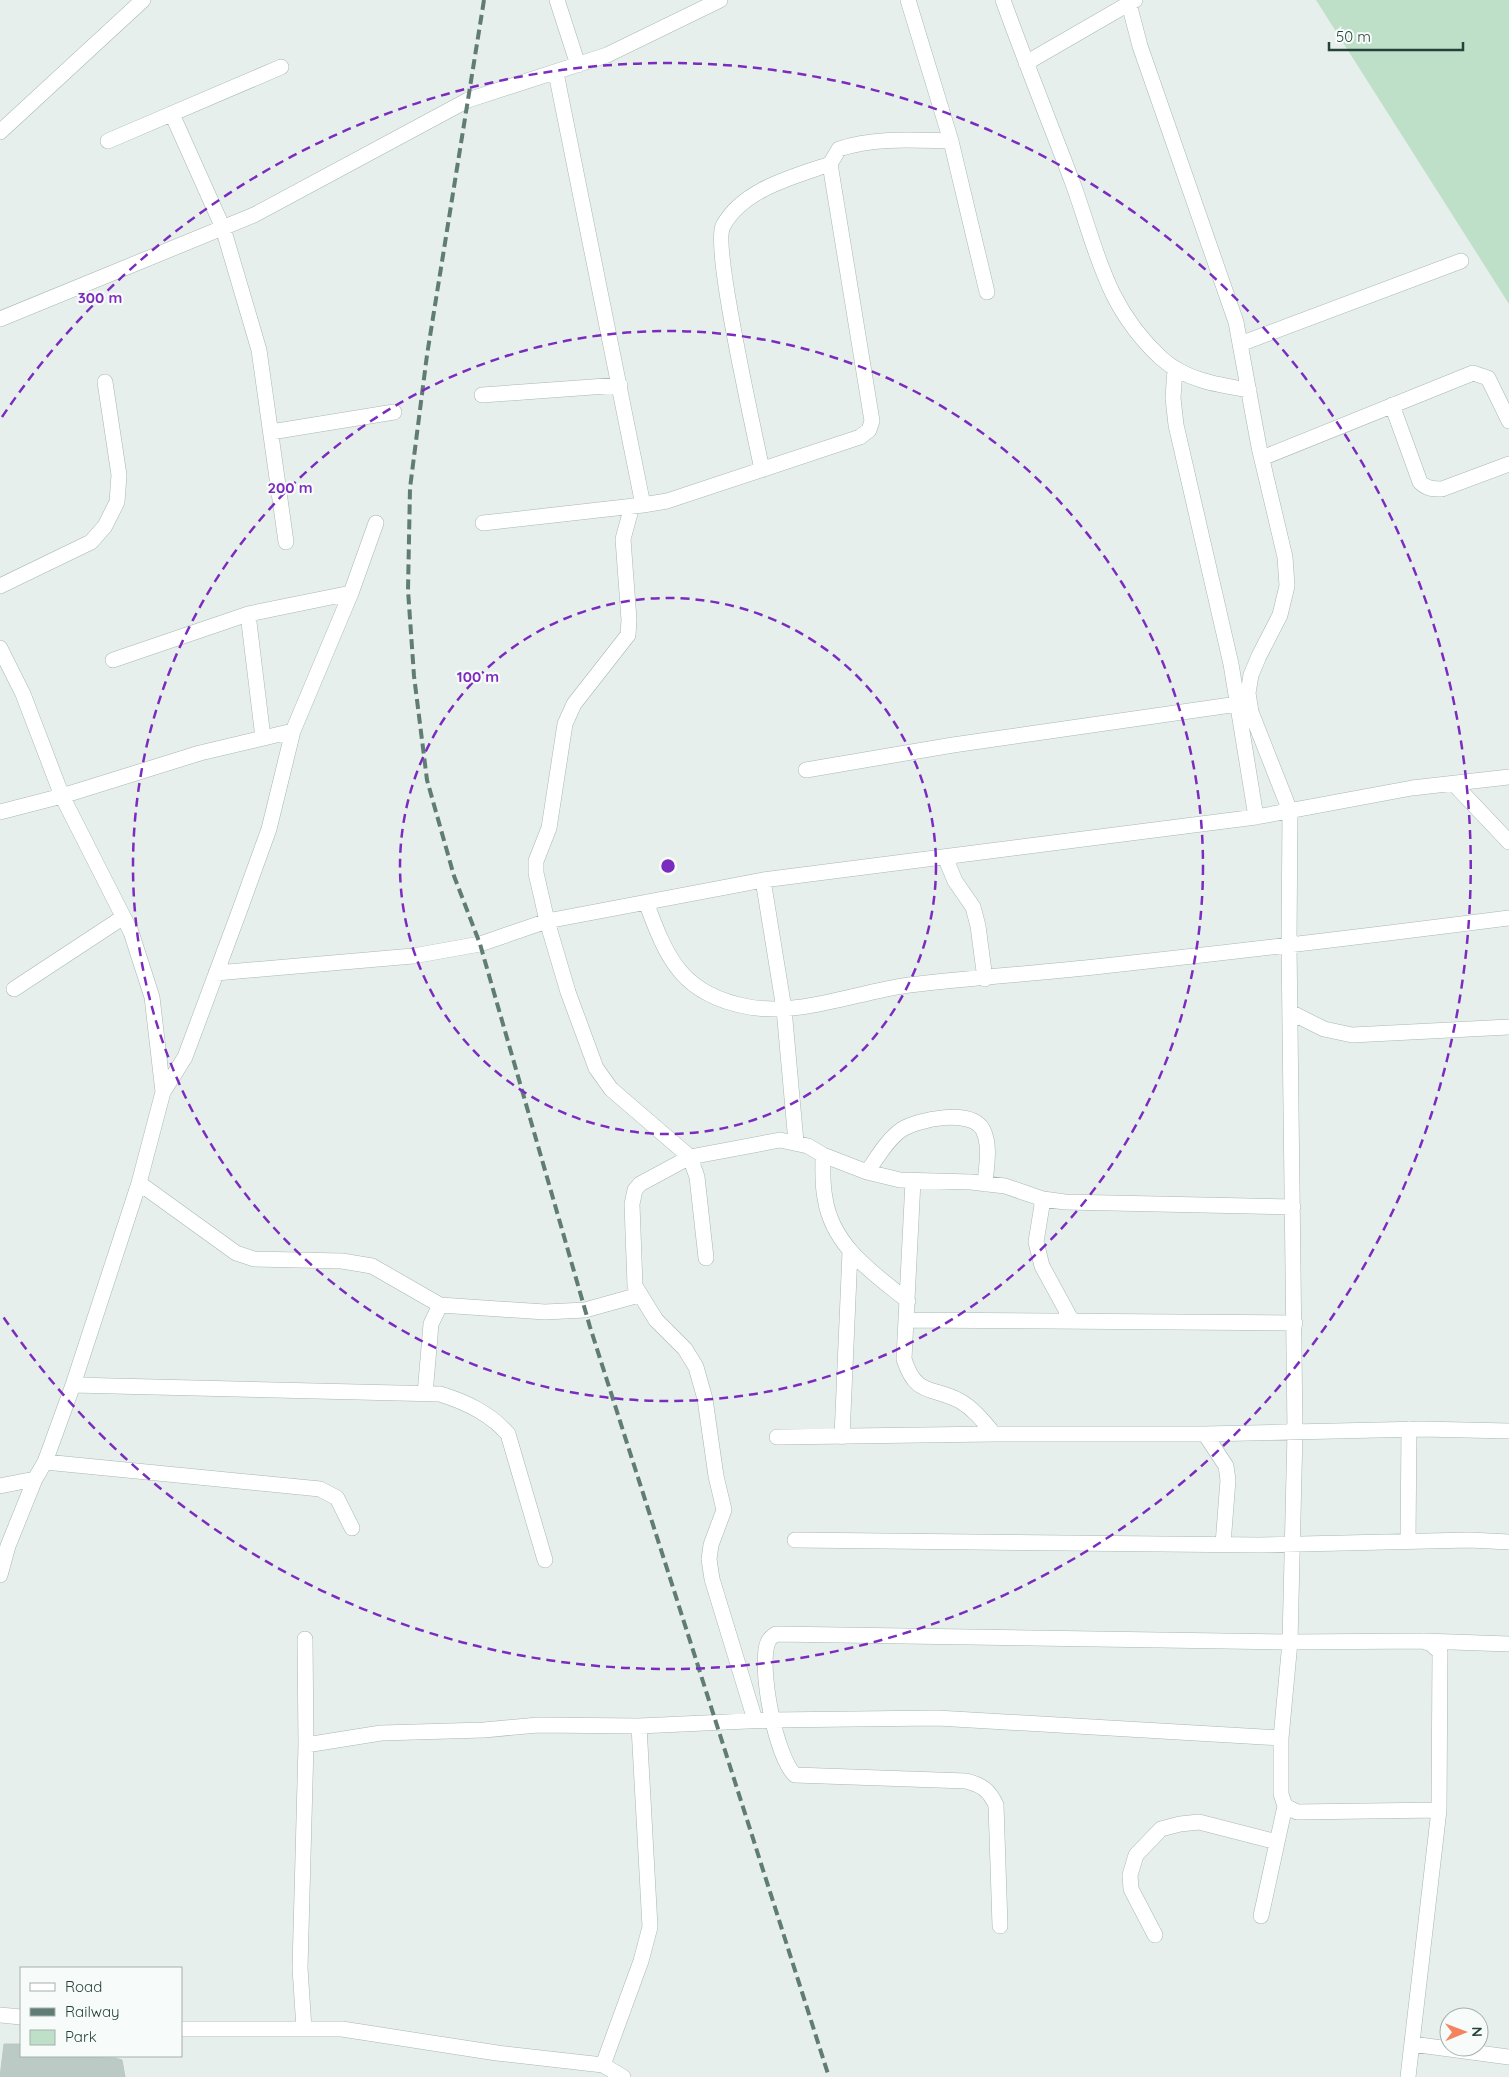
<svg xmlns="http://www.w3.org/2000/svg" width="1509" height="2077" viewBox="0 0 1509 2077" font-family="Quicksand,sans-serif">
	<rect width="100%" height="100%" fill="#e6efeb"/>
	<path fill="#bfe0c8" d="M1316 0H1509V304Z"/>
	<path fill="#bbcac4" stroke="#b8c9c2" d="M4 2044H21V2056L115 2058 122 2060 125 2077H0Z"/>
	<g fill="none" stroke-linecap="round" stroke-linejoin="round">
		<g stroke="#a8b8b2" stroke-width="16">
			<path id="minor" d="M557 0 578 65
				M908 0 951 141 987 292
				M1003 0C1025 61 1049 121 1072 181 1097 249 1104 305 1161 358 1185 380 1218 385 1249 390
				M1128 0 1140 46 1236 322 1259 447 1285 557 1287 586 1280 615 1259 656 1251 675 1248 693 1251 712 1290 811 1289 944 1295 1432 1290 1642 1281 1738V1794L1285 1806 1297 1812 1439 1810
				M1026 63 1135 0
				M172 114 223 228 259 350 286 542
				M0 132 143 0
				M108 141 281 67
				M0 319 254 215 468 100 607 55 720 0
				M1240 344 1461 261
				M1175 369 1173 398 1176 425 1231 664 1256 817
				M482 395 620 385
				M1392 405 1420 482C1427 489 1433 489 1442 489L1509 464
				M271 432 394 412
				M1262 458 1473 373 1488 378 1509 421
				M762 470C755 434 712 247 723 226 743 189 793 177 830 164
				M643 505 667 501 860 437 869 430 872 421 830 164 839 149C875 137 913 140 951 141
				M632 506 623 539 629 620 628 635 574 704 565 724 549 828 536 861V873L547 921 568 992 596 1068 611 1089 690 1157 697 1177 706 1258
				M483 523 643 505 556 73
				M0 586 91 542 105 526 117 502 119 475 105 382
				M248 614 263 738
				M0 648 23 694 62 796 131 932 152 997 163 1092 139 1183 73 1385 45 1462 35 1479 8 1546 0 1575
				M113 660 248 614 351 593
				M806 770 953 745 1238 704
				M1454 784 1509 842
				M0 812 62 796 200 753 293 731
				M945 857 955 881 973 907 978 926 985 979
				M763 880 784 1009 796 1142
				M646 902C667 959 682 995 749 1007 802 1016 857 992 909 985 968 978 1026 974 1085 968 1226 953 1368 936 1509 918
				M216 973 413 956 480 944 547 921 763 880 1256 817 1412 788 1509 777
				M14 989 122 918
				M1290 1012 1324 1029 1352 1035 1509 1027
				M163 1092 185 1057 239 912 269 829 293 731 351 593 376 523
				M823 1155C823 1169 822 1184 825 1198 832 1246 873 1273 908 1301
				M867 1172C877 1158 887 1140 901 1130 918 1119 972 1108 983 1130 991 1146 986 1168 985 1184
				M913 1181 904 1359C916 1397 932 1386 960 1401 974 1409 984 1422 994 1434
				M139 1183 236 1253 254 1259 342 1261 372 1266 440 1305 545 1312 585 1310 639 1295
				M1043 1199 1036 1242 1042 1266 1072 1321
				M907 1320 1295 1323
				M73 1385 440 1394C466 1402 490 1413 508 1434L545 1560
				M425 1394 431 1324 440 1305
				M1205 1434 1226 1466 1228 1480 1223 1544
				M777 1437 994 1434H1205L1422 1429 1509 1431
				M842 1437 850 1252
				M45 1462 320 1489 337 1498 352 1528
				M0 1486 35 1479
				M795 1540 1259 1545 1470 1540 1509 1542
				M1408 1541 1409 1429
				M1424 1641 1509 1644
				M755 1720 712 1579 709 1559 711 1545 724 1510 716 1476 705 1399 696 1367 685 1349 656 1320 635 1286 632 1204 635 1190 640 1184 690 1157 780 1140 808 1146 823 1155 867 1172 900 1180 971 1182 1005 1186 1043 1199 1065 1202 1293 1207
				M306 1745 381 1733 484 1730 538 1725 639 1726 772 1720 937 1718 1281 1738
				M1261 1916 1285 1806
				M1000 1926 996 1805C989 1790 982 1785 966 1781L795 1775C776 1758 758 1666 768 1642 769 1639 773 1636 776 1634L1290 1642 1423 1641 1431 1644 1440 1652 1439 1810 1408 2077
				M1155 1935 1131 1889 1130 1875 1136 1855 1161 1829 1180 1824 1199 1822 1277 1842
				M0 2015 21 2017
				M181 2029H342L497 2053 603 2065 623 2077
				M304 2029 300 1968 306 1745 305 1639
				M1412 2044 1509 2057
				M603 2065 641 1961 650 1927 639 1726"/>
		</g>
		<use href="#minor" stroke="#fff" stroke-width="15"/>
		<path stroke="#5f7d75" stroke-width="4" stroke-dasharray="10 5" stroke-linecap="butt" d="M484 0 427 355 410 488 408 590 414 676 427 780 454 876 480 944 590 1327 829 2077"/>
	</g>
	<g fill="none" stroke="#7b2cbf" stroke-width="2.5" stroke-dasharray="9 6">
		<circle cx="668" cy="866" r="268"/>
		<circle cx="668" cy="866" r="535"/>
		<path d="M2 417A803 803 0 1 1 2 1315"/>
	</g>
	<circle cx="668" cy="866" r="8" fill="#7b2cbf" stroke="#f7fbf9" stroke-width="2.5"/>
	<g font-size="15" text-anchor="middle" font-weight="bold" fill="#7b2cbf" stroke="#f7fbf9" stroke-width="4.5" stroke-linejoin="round" paint-order="stroke">
		<text x="100" y="303">300 m</text>
		<text x="290" y="493">200 m</text>
		<text x="478" y="682">100 m</text>
	</g>
	<rect x="20" y="1967" width="162" height="90" fill="#f7fbf9" stroke="#a3b1ad"/>
	<rect x="30" y="1983" width="25" height="8" fill="#ffffff" stroke="#a3b1ad"/>
	<text x="65" y="1992" font-size="15" fill="#24423a">Road</text>
	<rect x="30" y="2008" width="25" height="8" fill="#5f7d75" stroke="#a3b1ad"/>
	<text x="65" y="2017" font-size="15" fill="#24423a">Railway</text>
	<rect x="30" y="2030" width="25" height="15" fill="#bfe0c8" stroke="#a3b1ad"/>
	<text x="65" y="2042" font-size="15" fill="#24423a">Park</text>
	<g transform="translate(1464 2032) rotate(89)"><circle r="24" fill="#f7fbf9" stroke="#a3b1ad"/>
	<path d="M0-4L9 19L0 12L-9 19Z" fill="#f4845f"/>
	<text y="-8" font-size="14" font-weight="bold" text-anchor="middle" fill="#24423a">N</text>
	</g>
	<path d="M1329 42v8h134v-8" fill="none" stroke="#24423a" stroke-width="2.5"/>
	<text x="1336" y="42" font-size="15" fill="#24423a" stroke="#f7fbf9" stroke-width="4" paint-order="stroke">50 m</text>
</svg>
